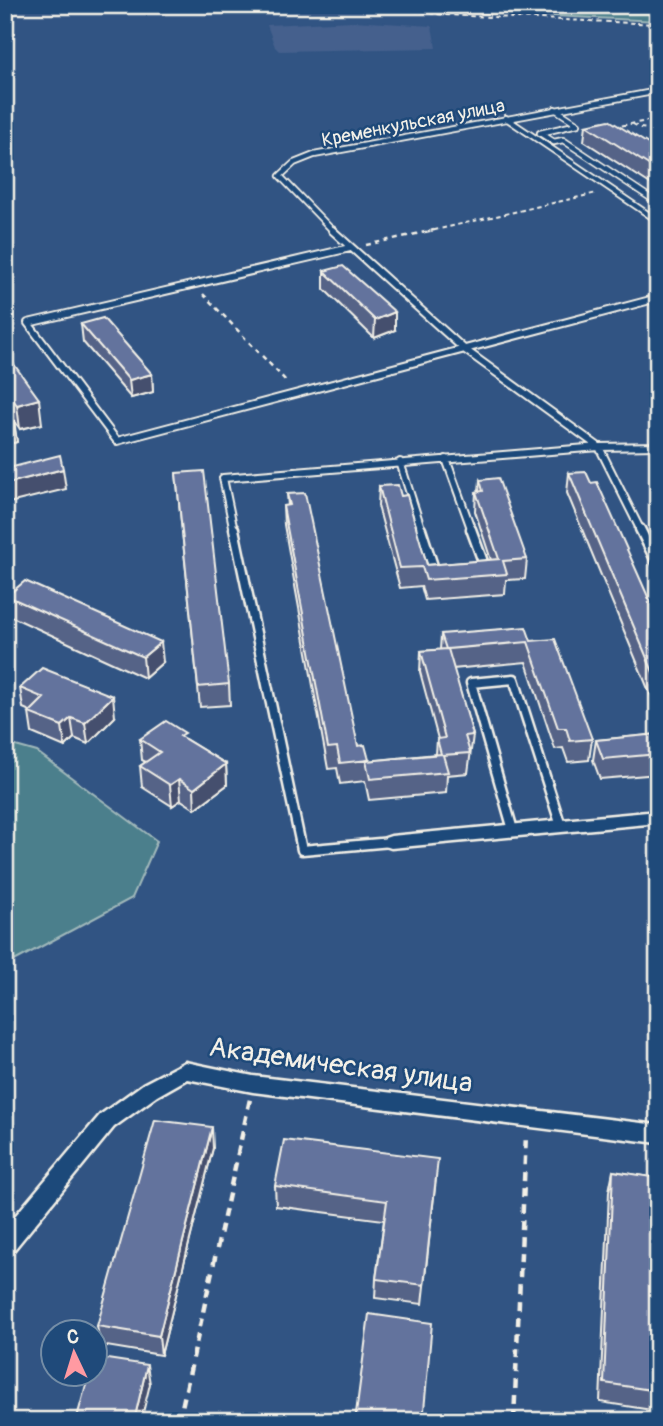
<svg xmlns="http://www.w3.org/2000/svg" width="663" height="1426" viewBox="0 0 663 1426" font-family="Pangolin,sans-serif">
	<rect width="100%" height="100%" fill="#315483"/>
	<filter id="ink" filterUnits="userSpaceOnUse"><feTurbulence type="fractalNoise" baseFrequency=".0143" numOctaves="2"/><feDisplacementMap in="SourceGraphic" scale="14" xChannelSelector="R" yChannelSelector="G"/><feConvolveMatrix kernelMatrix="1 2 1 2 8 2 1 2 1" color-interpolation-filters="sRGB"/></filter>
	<g filter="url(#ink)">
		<path fill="#44608d" d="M354 21 432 26 436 48 279 51 275 47 267 25Z"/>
		<path fill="#4b7f8c" stroke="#a0b8ba" stroke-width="2" d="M402 5H658V21L444 11Z
			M5 743 37 752 157 841 132 898 5 966Z"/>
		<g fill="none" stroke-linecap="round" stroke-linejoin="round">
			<g stroke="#f4f1e8" stroke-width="8">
				<path id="service-far2" d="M506 118 658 221
					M540 133 554 142 563 140 658 203
					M540 133 578 124 555 109
					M334 232 280 176 294 163 314 155 658 91"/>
			</g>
			<g stroke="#f4f1e8" stroke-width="10">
				<path id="service-far1" d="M332 230 464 349 599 447 641 531
					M350 248 28 323 117 441 658 298
					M446 459 472 531
					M400 462 422 531
					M234 531 223 478 599 447 658 446"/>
			</g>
			<g stroke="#f4f1e8" stroke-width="13">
				<path id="service" d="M234 529 302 850 391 842
					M421 529 435 572
					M471 529 486 570
					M640 529 658 565
					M513 830 471 683 514 679 561 826"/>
			</g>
			<g stroke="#f4f1e8" stroke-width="5">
				<path id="minor" d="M658 811V823L391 848 385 846 382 842 385 838 391 836Z
					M185 1062 253 1076 658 1125V1143L253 1092 187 1079 157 1096 114 1127 13 1251 5 1254V1228L100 1115 143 1084Z"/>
			</g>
			<path stroke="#f4f1e8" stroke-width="2" stroke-dasharray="4.5 3.5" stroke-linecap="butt" d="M366 5 445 15 658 24
				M633 124 640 128 658 130
				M614 127 658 119
				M649 149 658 147
				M426 232 597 193"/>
			<path stroke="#f4f1e8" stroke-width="2.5" stroke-dasharray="5 4.5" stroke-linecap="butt" d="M366 245 434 230
				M203 294 287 382"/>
			<path stroke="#f4f1e8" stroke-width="4.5" stroke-dasharray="9 7" stroke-linecap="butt" d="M179 1421 250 1099
				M514 1421 526 1134"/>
			<use href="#service-far2" stroke="#1f4a7a" stroke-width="4.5"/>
			<use href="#service-far1" stroke="#1f4a7a" stroke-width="6"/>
			<use href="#service" stroke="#1f4a7a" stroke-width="8"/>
			<use href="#minor" fill="#1f4a7a" fill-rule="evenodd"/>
		</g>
		<path fill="#556387" stroke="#f4f1e8" stroke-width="2" d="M586 125 658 150V189L584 141Z
			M324 271 395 330 374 338 324 289Z
			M81 324 152 374 153 392 131 398 83 342Z
			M5 352 42 424 20 429 14 420 17 442 5 445Z
			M176 473 229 684 230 705 200 707Z
			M569 473 658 619V713L567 493Z
			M480 480 527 559 525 579 506 580 505 594 425 600 421 586 400 588 378 506 379 486 401 496 427 565 491 560 475 511 476 492 479 491Z
			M287 494 358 746 369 761 436 754 437 739H438L420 672 421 651 440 650 441 634 531 641 592 739 589 760 568 762 563 748 555 749 526 662 453 669 473 735 468 773 447 775 446 793 369 800 365 781 340 784 337 768 328 769 284 525 283 506H288Z
			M7 596 163 662 145 678 10 616Z
			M20 688 115 717 88 744 74 738 65 747 32 733 29 713 30 711 23 708Z
			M658 734V774L600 779 593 760 596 740Z
			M140 739H185L226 764 227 785 195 809 181 800 172 806 142 787 140 766 146 762 142 760Z
			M213 1148 161 1355 100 1345 97 1326Z
			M613 1171 658 1178V1411L600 1402 609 1191Z
			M436 1179 422 1304 375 1298 376 1279 384 1220 276 1206 275 1186Z"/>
		<path fill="#45506e" stroke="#f4f1e8" stroke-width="2" d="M395 312V330L374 338 375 320Z
			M152 374 153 392 131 398 129 380Z
			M39 399 42 424 20 429 17 405Z
			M13 418 17 442 5 445V420Z
			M63 469 66 489 5 504V484Z
			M161 642 163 662 145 678 143 657Z
			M113 696 115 717 88 744 85 723Z
			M71 718 74 738 65 747 62 726Z
			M226 764 227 785 195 809 194 789Z
			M179 779 181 800 172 806 170 785Z
			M212 1127 213 1148 161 1355 159 1336Z
			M147 1365 150 1384 141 1421H134Z"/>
		<path fill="#63739d" stroke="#f4f1e8" stroke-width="2" d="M609 120 658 150V171L586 125Z
			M343 266 395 312 375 320 324 271Z
			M103 318 152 374 129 380 81 324Z
			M5 352 39 399 17 405 5 389Z
			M5 405 13 418 5 420Z
			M60 455 63 469 5 484V469Z
			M204 471 229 684 198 687 176 473Z
			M586 472 591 483 597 482 658 619V684L569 473Z
			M498 478 527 559 503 561 507 574 426 580 422 567 400 568 379 486 398 485 401 496 407 495 427 565 499 559 476 492 483 491 480 480Z
			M305 493 358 746 365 745 369 760 340 763 337 747 328 748 283 506 290 505 287 494Z
			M25 581 161 642 143 657 7 596Z
			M526 627 531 641 555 639 592 739 570 741 566 728H558L528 642 448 649 473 735 465 736 470 753 443 755 448 772 370 779 366 761 441 754 437 739 445 738 421 651 446 649 441 634Z
			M42 668 113 696 85 723 71 718 62 726 29 713 44 698 20 688Z
			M166 721 185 733 180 736 226 764 194 789 179 779 170 785 140 766 160 752 140 739Z
			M658 734V754L603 759 596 740Z
			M155 1120 212 1127 159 1336 97 1326Z
			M284 1140 438 1159 424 1285 376 1279 387 1201 275 1186Z
			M613 1171 658 1178V1391L604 1383Z
			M369 1314 432 1323 423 1421H355Z
			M94 1357 147 1365 134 1421H76L89 1374H94Z"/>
	</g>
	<g text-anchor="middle" stroke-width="5" stroke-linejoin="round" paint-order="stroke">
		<g font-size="19" fill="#f4f1e8" stroke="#1f4a7a">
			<text transform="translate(413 122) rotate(-11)" y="7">Кременкульская улица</text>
		</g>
		<g font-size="28" fill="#f4f1e8" stroke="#1f4a7a">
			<text transform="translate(341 1064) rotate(8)" y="10">Академическая улица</text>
		</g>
	</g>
	<rect width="663" height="1426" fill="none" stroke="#1f4a7a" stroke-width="28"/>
	<rect x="14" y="14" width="635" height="1398" fill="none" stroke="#f4f1e8" stroke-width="2.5" filter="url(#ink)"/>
	<g transform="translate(74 1353) rotate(356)"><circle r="33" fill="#1f4a7a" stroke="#748da6" stroke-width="2"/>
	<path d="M0-5L12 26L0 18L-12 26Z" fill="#ff9aa2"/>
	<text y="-10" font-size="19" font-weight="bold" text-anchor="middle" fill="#f4f1e8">С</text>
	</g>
</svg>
